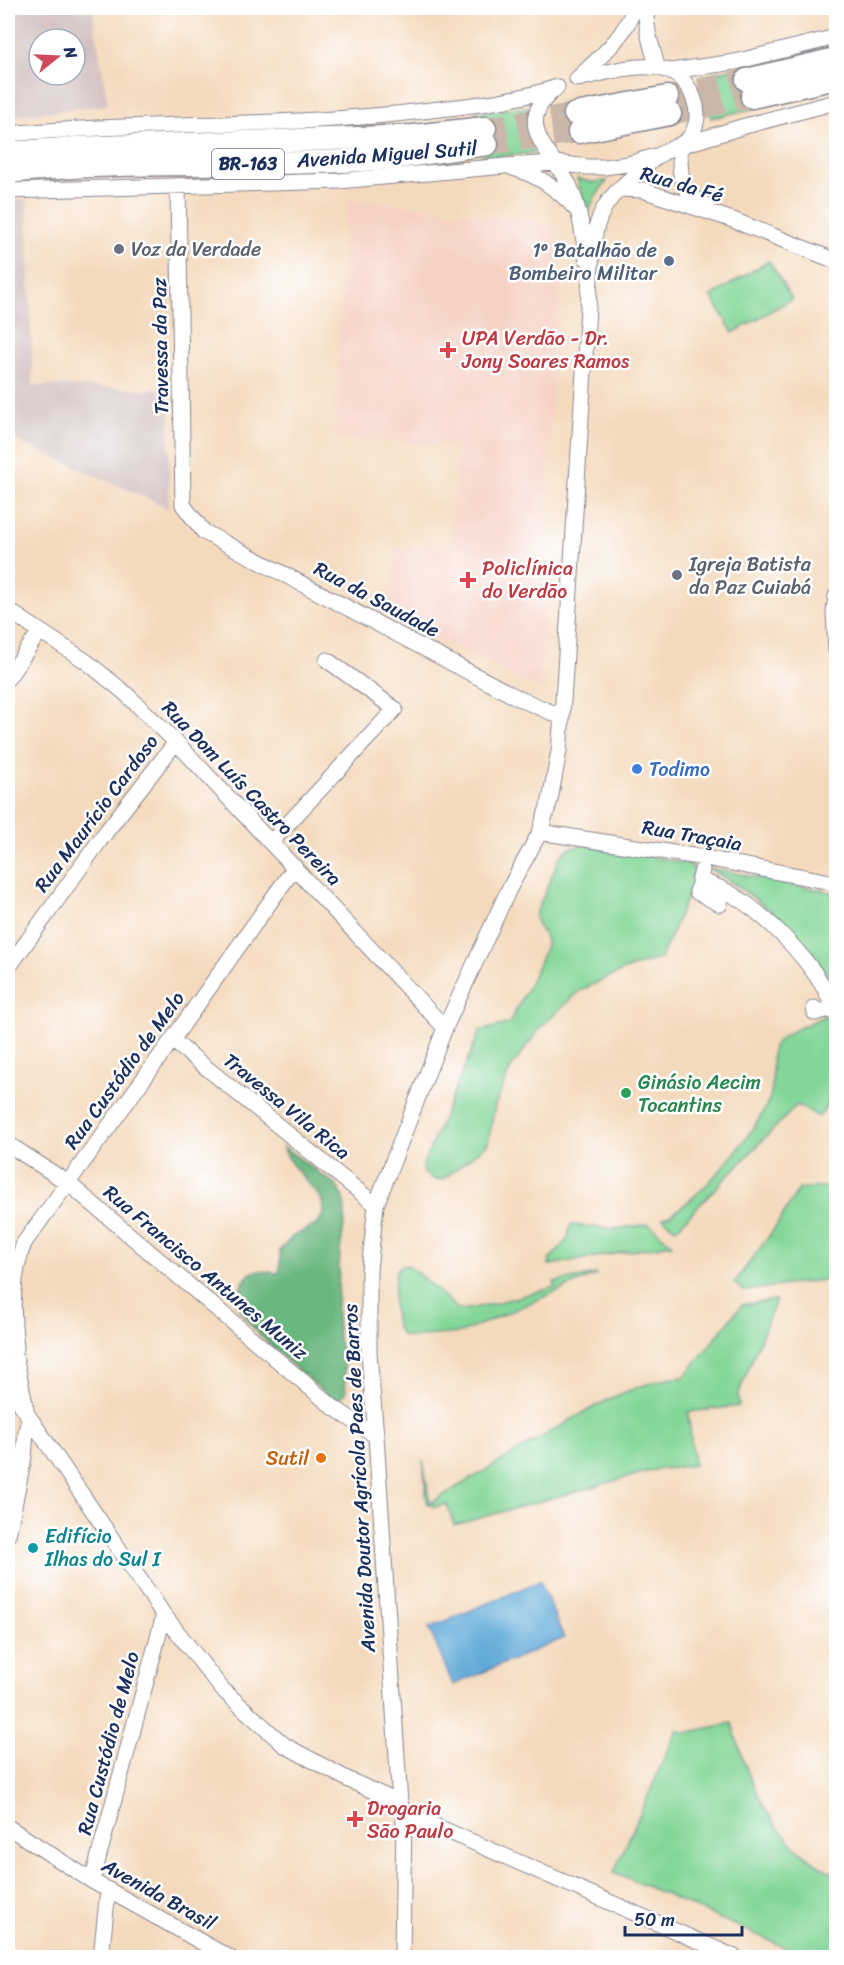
<svg xmlns="http://www.w3.org/2000/svg" width="844" height="1965" viewBox="0 0 844 1965" font-family="Sriracha,sans-serif">
	<rect width="100%" height="100%" fill="#fff"/>
	<filter id="ink" filterUnits="userSpaceOnUse"><feTurbulence type="fractalNoise" baseFrequency=".0167" numOctaves="2"/><feDisplacementMap in="SourceGraphic" scale="12" xChannelSelector="R" yChannelSelector="G"/><feConvolveMatrix kernelMatrix="1 2 1 2 8 2 1 2 1" color-interpolation-filters="sRGB"/></filter>
	<filter id="wash" filterUnits="userSpaceOnUse"><feTurbulence type="fractalNoise" baseFrequency=".008" numOctaves="4" result="noise"/><feDisplacementMap in="SourceGraphic" scale="24" xChannelSelector="R" yChannelSelector="G"/><feGaussianBlur stdDeviation="1.35" result="paint"/><feColorMatrix in="noise" values="0 0 0 0 0 0 0 0 0 0 0 0 0 0 0 0 0 1.4 0 .05"/><feComposite in="paint" operator="in"/></filter>
	<g filter="url(#wash)">
		<rect width="100%" height="100%" fill="#f4dabd"/>
		<path fill="#f6d2c5" d="M347 198 555 225 562 262 549 450 541 690 387 614 397 546 451 547 458 445 335 438Z"/>
		<path fill="#d1bfbf" fill-rule="evenodd" d="M15 8H92L108 105 8 116V9ZM39 39H75V75H39Z
			M27 199 33 385 170 390 169 508 8 437V200Z"/>
		<path fill="#83d698" stroke="#4f827b" stroke-width="1.5" d="M746 65C731 81 734 100 756 108L711 118C711 102 710 89 699 77Z
			M529 107 526 127 534 153 479 158C501 147 496 120 474 113Z
			M577 179 591 182 607 181 594 198 589 211 587 210Z
			M769 261 792 299 733 333 711 296Z
			M584 845 686 863C693 866 695 869 696 876L661 958 624 970 579 991 539 1029 511 1068 495 1105 488 1143 445 1178C436 1182 432 1179 424 1173L423 1165 480 1031 507 1024 510 1022C517 1008 547 953 546 942 545 932 536 926 535 916L560 857 569 848Z
			M709 868 836 893V993C815 939 757 897 709 868Z
			M828 1014 836 1025V1092L819 1117 797 1105 676 1229 663 1218C695 1206 759 1130 770 1097 775 1080 770 1064 773 1046L783 1036Z
			M836 1186V1278L744 1291 734 1283 775 1228 799 1189Z
			M649 1224 672 1244 549 1265 550 1259 567 1240 571 1225 615 1229Z
			M408 1265 458 1309 463 1310 492 1304 555 1287 554 1282 597 1274 461 1333 410 1337 401 1335 396 1325 393 1303 396 1272 399 1267Z
			M776 1300 738 1395 739 1406 688 1412 694 1465 654 1470 454 1525 447 1504 435 1507 427 1503 423 1460 430 1503C466 1482 502 1461 537 1440 581 1414 633 1380 684 1377L742 1305Z
			M732 1723C750 1790 772 1841 836 1875V1957H807L614 1872 677 1730 685 1733Z"/>
		<path fill="#6ab780" stroke="#42736f" stroke-width="1.5" d="M282 1146 336 1185 344 1199 345 1219 340 1252 337 1308 338 1339 343 1354 346 1393 338 1400 327 1395C302 1373 245 1329 235 1299 249 1272 246 1268 278 1273L280 1269V1250L293 1236 318 1224 324 1212 321 1198 291 1163Z"/>
		<path fill="#60aad8" stroke="#3e6c9b" stroke-width="1.5" d="M540 1581 564 1638 453 1685 429 1628Z"/>
	</g>
	<g filter="url(#ink)">
		<g fill="none" stroke-linecap="round" stroke-linejoin="round">
			<path stroke="#c9b8aa" stroke-width="22" stroke-dasharray="22 11" stroke-linecap="butt" d="M667 97 747 80
				M670 114 752 97
				M485 128 575 114
				M487 144 579 132"/>
			<g stroke="#88848e" stroke-width="17">
				<path id="minor" d="M646 8C645 28 652 47 657 66
					M671 71 735 62 836 37
					M579 77C600 57 625 37 634 8
					M555 89C510 125 554 153 570 187 580 210 583 235 587 259
					M8 134C148 121 291 128 431 110 474 105 516 101 557 87
					M683 145 745 126 836 102
					M680 146C680 175 678 191 707 206
					M513 168C538 175 558 189 575 208
					M178 186 183 505 204 532 518 698 562 717
					M620 189 643 190 654 194 733 220 836 261
					M8 191 339 181 505 166 556 163 588 167H604L628 164 656 156
					M836 596 834 611 836 650
					M8 610 87 662 125 693 176 742 445 1028
					M8 678 40 631
					M540 832 705 858 836 883
					M271 842 395 709 327 660
					M702 870 697 892 720 904
					M699 880C711 884 723 888 733 895 766 915 803 953 823 986 829 995 832 1006 836 1016
					M8 968 106 832 176 742
					M814 1008 815 1013 833 1008
					M172 1040 376 1205
					M8 1144 68 1183 333 1407 376 1436
					M16 1348C12 1310 11 1279 24 1243L172 1040 295 867
					M16 1360 26 1409
					M8 1386 164 1615 222 1689 284 1745 349 1780 400 1803
					M8 1535 24 1457 26 1432 29 1417
					M404 1812 737 1958
					M8 1827 92 1881 230 1958
					M92 1881 164 1615
					M101 1958 108 1890
					M402 1958 404 1812 400 1803 376 1436 369 1353V1270L376 1205 445 1028 508 891 540 832 550 800 559 751 562 717 590 277C592 253 593 222 608 202 616 190 646 165 658 156 668 148 680 148 689 138 698 126 699 112 694 99 676 48 616 71 577 79"/>
			</g>
			<g stroke="#88848e" stroke-width="25">
				<path id="highway" d="M747 80 836 59
					M752 97 836 78
					M575 114 667 97
					M579 132 670 114
					M8 153 76 148 413 136 485 128
					M8 172C130 159 255 168 378 159 414 156 451 149 487 144"/>
			</g>
			<use href="#minor" stroke="#fff" stroke-width="15"/>
			<use href="#highway" stroke="#fff" stroke-width="22"/>
		</g>
	</g>
	<g fill="#6b7280" stroke="#fff" stroke-width="2">
		<circle cx="119" cy="249" r="6"/>
		<circle cx="677" cy="575" r="6"/>
	</g>
	<circle fill="#5c6f8a" stroke="#fff" stroke-width="2" cx="669" cy="261" r="6"/>
	<g fill="#e0444e" stroke="#fff" stroke-width="2">
		<path d="M445 341h6v6h6v6h-6v6h-6v-6h-6v-6h6z"/>
		<path d="M465 571h6v6h6v6h-6v6h-6v-6h-6v-6h6z"/>
		<path d="M352 1810h6v6h6v6h-6v6h-6v-6h-6v-6h6z"/>
	</g>
	<circle fill="#3f7fe0" stroke="#fff" stroke-width="2" cx="637" cy="769" r="6"/>
	<circle fill="#2e9e5b" stroke="#fff" stroke-width="2" cx="626" cy="1093" r="6"/>
	<circle fill="#e8710a" stroke="#fff" stroke-width="2" cx="321" cy="1458" r="6"/>
	<circle fill="#0f9aa8" stroke="#fff" stroke-width="2" cx="33" cy="1548" r="6"/>
	<g text-anchor="middle" stroke-width="5" stroke-linejoin="round" paint-order="stroke">
		<rect fill="#fff" stroke="#5f6d8e" stroke-width="1.5" x="212" y="149" width="72" height="30" rx="4.5"/>
		<g font-size="18" font-weight="bold" fill="#1b2f5e">
			<text x="248" y="170">BR-163</text>
		</g>
		<g font-size="20" fill="#1b2f5e" stroke="#fff">
			<text transform="translate(387 154) rotate(-4)" y="7">Avenida Miguel Sutil</text>
			<text transform="translate(682 184) rotate(16)" y="7">Rua da Fé</text>
			<text transform="translate(160 346) rotate(-91)" y="7">Travessa da Paz</text>
			<text transform="translate(377 599) rotate(28)" y="7">Rua da Saudade</text>
			<text transform="translate(252 793) rotate(46)" y="7">Rua Dom Luís Castro Pereira</text>
			<text transform="translate(96 813) rotate(-53)" y="7">Rua Maurício Cardoso</text>
			<text transform="translate(692 835) rotate(10)" y="7">Rua Traçaia</text>
			<text transform="translate(124 1070) rotate(-54)" y="7">Rua Custódio de Melo</text>
			<text transform="translate(287 1106) rotate(39)" y="7">Travessa Vila Rica</text>
			<text transform="translate(206 1272) rotate(40)" y="7">Rua Francisco Antunes Muniz</text>
			<text transform="translate(359 1478) rotate(-93)" y="7">Avenida Doutor Agrícola Paes de Barros</text>
			<text transform="translate(108 1743) rotate(-75)" y="7">Rua Custódio de Melo</text>
			<text transform="translate(159 1894) rotate(29)" y="7">Avenida Brasil</text>
		</g>
		<g font-size="20" fill="#5b616d" stroke="#fff" text-anchor="start">
			<text x="131" y="256">Voz da Verdade</text>
			<text x="689" y="571">Igreja Batista<tspan x="689" dy="23">da Paz Cuiabá</tspan></text>
		</g>
		<g font-size="20" fill="#4e5e75" stroke="#fff" text-anchor="end">
			<text x="657" y="257">1º Batalhão de<tspan x="657" dy="23">Bombeiro Militar</tspan></text>
		</g>
		<g font-size="20" fill="#be3a42" stroke="#fff" text-anchor="start">
			<text x="462" y="345">UPA Verdão - Dr.<tspan x="462" dy="23">Jony Soares Ramos</tspan></text>
			<text x="482" y="575">Policlínica<tspan x="482" dy="23">do Verdão</tspan></text>
			<text x="367" y="1815">Drogaria<tspan x="367" dy="23">São Paulo</tspan></text>
		</g>
		<g font-size="20" fill="#366cbe" stroke="#fff" text-anchor="start">
			<text x="649" y="776">Todimo</text>
		</g>
		<g font-size="20" fill="#27864d" stroke="#fff" text-anchor="start">
			<text x="638" y="1089">Ginásio Aecim<tspan x="638" dy="23">Tocantins</tspan></text>
		</g>
		<g font-size="20" fill="#c56008" stroke="#fff" text-anchor="end">
			<text x="309" y="1465">Sutil</text>
		</g>
		<g font-size="20" fill="#0d838f" stroke="#fff" text-anchor="start">
			<text x="45" y="1543">Edifício<tspan x="45" dy="23">Ilhas do Sul I</tspan></text>
		</g>
	</g>
	<rect width="844" height="1965" fill="none" stroke="#fff" stroke-width="30"/>
	<g transform="translate(57 57) rotate(72)"><circle r="28" fill="#ffffff" stroke="#a4acbf" stroke-width="1.5"/>
	<path d="M0-4.5L10 22L0 15L-10 22Z" fill="#d1495b"/>
	<text y="-9" font-size="16" font-weight="bold" text-anchor="middle" fill="#1b2f5e">N</text>
	</g>
	<path d="M625 1926v9h117v-9" fill="none" stroke="#1b2f5e" stroke-width="3"/>
	<text x="634" y="1926" font-size="18" fill="#1b2f5e" stroke="#ffffff" stroke-width="4.5" paint-order="stroke">50 m</text>
</svg>
